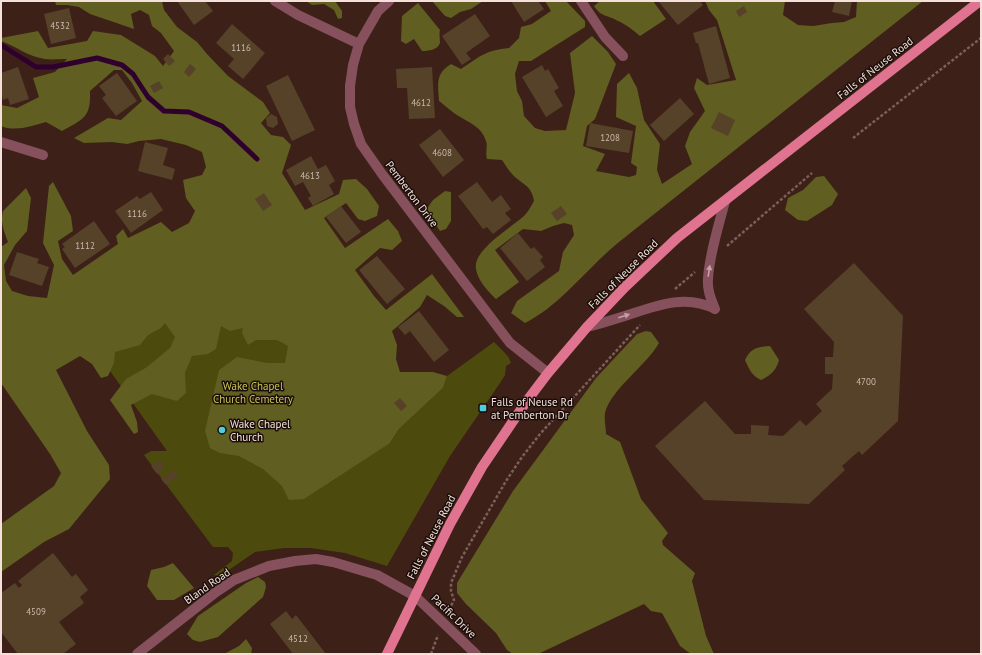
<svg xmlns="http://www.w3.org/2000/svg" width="982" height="655" viewBox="0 0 982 655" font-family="'PT Sans',sans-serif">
	<rect width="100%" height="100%" fill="#3d2118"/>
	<path fill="#4d4a0d" d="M252 214 390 443 399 429 443 388 447 376 494 342 505 353 509 358 511 363 506 366 505 375 502 380 450 456 387 566 345 553 311 548H284L255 552 220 576 214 575 232 561 233 553 228 547H213L144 455 151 451H167L83 333Z"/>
	<path fill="#605e20" d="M55 1H162L164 10 177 27 197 42 207 54 228 76 263 102 270 113 261 123 271 135 283 137 291 145 282 173 305 210 339 194 343 180 356 179 367 189 379 206 377 216 365 221 358 219 346 203 324 218 345 248 388 219 398 231 402 241 392 250 380 248 355 270 374 296 386 310 432 274 464 317H457L444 306 427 295 420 307 392 331 397 345 396 359 400 372H433L447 376 443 388 399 429 390 443 304 499 289 500 282 486 263 469 239 456 220 453 210 448 205 431 219 370 237 357 267 363H285L288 346 277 340H256L248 345 242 333 243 328 230 331 221 326 216 349 208 354 192 356 185 373 186 393 177 401 152 394 131 405 137 422 138 432 134 434 110 400 126 379 147 367 170 348 175 337 165 323 161 328 148 335 140 345 115 352 114 363 108 376 101 378 92 364 80 356 56 370 87 431 109 465 110 479 69 529 44 542 1 572V524L54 486 61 473 50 454 1 383V247L8 242C4 231 0 222 3 211L26 188 31 198 27 231 15 245 4 265 6 281 12 291 28 296 47 298 54 265 43 243 49 186 53 182 71 216 73 231 58 241 62 259 73 275 118 244 116 236 123 229 128 238 161 222 172 232 189 223 195 211 186 198 183 180 202 175 206 167 202 152 186 145 161 139 139 141 127 144 112 142 84 143 74 138 108 118 121 120 142 101 132 83 122 70H114L90 91C91 118 83 119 62 131L46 122C32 126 15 132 1 126V105L17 108 39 97 33 78 55 72 67 59C60 59 52 60 45 59 28 57 16 46 1 41V38L38 31 48 48 87 41 93 31 121 35 155 56 163 66 174 51 161 33 152 26 149 15 140 10 131 14 134 29 90 14 79 7 67 5H56Z
		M306 1H335L342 11V18L338 19 334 10 324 4 312 5Z
		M432 1H483L471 9 460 12 451 18 445 16Z
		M545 1H566L585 21V27L531 61H519L515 74 517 91 522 101 524 116 535 128 545 131 566 130 575 93 570 53 592 36 608 52 616 64 595 119 587 126 583 146 605 154 596 171 629 177 636 175 637 167 631 163 636 126 616 117 617 84 629 73 637 88 644 120 660 144 657 170 662 184 692 164 685 146 690 132 705 111 694 88 697 78 707 85 736 80 717 20 709 10 705 1H785L783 15 798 25 813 26 832 23 844 22 856 17 857 1H923C822 81 720 162 619 242 588 267 561 305 525 323L511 313 517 301 559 271 563 252 574 235 572 225 564 223 553 226 541 231 523 229 495 250 519 282 496 299C488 291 478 281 476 269 472 250 512 227 524 216 528 212 531 206 534 201 532 185 521 184 512 174 508 170 505 164 502 160L487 159C485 153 488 146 486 141 482 128 472 124 462 118 454 114 447 107 439 101 438 84 435 74 451 64L461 69C479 57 486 50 509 48L519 38 521 27 532 24 551 11Z
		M600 1H653L666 19 640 36C633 30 627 25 618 21 608 15 601 17 594 6Z
		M418 3 440 30C439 34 440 39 440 43 438 50 428 51 422 51L414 39 406 44 401 41 402 16Z
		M824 176 838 194 832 205 807 221 798 220 785 210 788 198 803 190 816 177Z
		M445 191 451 192V221L446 229 440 231 426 210 433 200Z
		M646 331 651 332 659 343C646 366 611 389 605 413 604 419 606 428 606 434L620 442 641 499 668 533 662 541 663 545 695 573 692 581 706 636 714 654H691L680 646 662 613 651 611 644 604 538 654H513L507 650 496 633 466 604 457 593V583L513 491 596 378 637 334Z
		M770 346 779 360C776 371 771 375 761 380 752 376 749 369 745 360 751 348 757 347 770 346Z
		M173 563 194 588 174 600H157L147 586 151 570 164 567Z
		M258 577 265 582 266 587 263 597 218 637 200 642 193 640 187 634 198 616 246 583Z
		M246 639 252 648 251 654H224L239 646Z"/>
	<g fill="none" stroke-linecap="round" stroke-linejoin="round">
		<path stroke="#2f002d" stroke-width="5" d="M1 45 36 67H53L97 58 122 65 133 74 148 97 164 111 189 112 222 126 257 159"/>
	</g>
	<path fill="#554229" d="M177 1H205L213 11 194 25Z
		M511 1H538L544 9 524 22Z
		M658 1H700L703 5 678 25Z
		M835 1H852L849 16 832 12Z
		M744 6 747 12 739 17 736 11Z
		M69 8 76 38 51 44 44 14Z
		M475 14 490 36 466 53 471 59 462 65 442 36Z
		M232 24 265 53 243 79 228 66 234 59 216 43Z
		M716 26 730 78 709 84 698 43H696L693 33Z
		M168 54 175 61 169 66 163 59Z
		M190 64 196 69 189 77 184 72Z
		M542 65 545 71 548 69 559 88 554 91 563 106 546 117 522 77Z
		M18 67 29 99 10 105 8 98 3 100 1 93V73Z
		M432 67 435 118 409 119 407 88H397L396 69Z
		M117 73 137 101 116 116 102 98 106 95 99 86Z
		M288 75 315 130 292 141 266 86Z
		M159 81 163 88 154 93 150 86Z
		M680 98 694 114 664 141 650 125Z
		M719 112 735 120 728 136 711 128Z
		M271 114 277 117 278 124 273 128 267 126 266 118Z
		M590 123 633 131 629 153 586 146Z
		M440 129 464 160 443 177 419 145Z
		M145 142 168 148 163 165 175 169 172 180 138 171Z
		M311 156 318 169 326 165 335 181 329 185 334 194 313 206 308 198 311 196 303 182 295 186 286 170Z
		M477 182 492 202 501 195 511 209 505 213 511 220 493 234 487 227 483 229 458 196Z
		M151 192 163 210 131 233 115 211 137 196 140 199Z
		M264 193 272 205 263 211 255 199Z
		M341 206 361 232 346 243 326 217Z
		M561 206 567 214 557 221 551 213Z
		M94 221 110 244 75 268 62 249 65 247 62 244Z
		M518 233 531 249 534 247 543 257 540 260 545 267 527 281 500 248Z
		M17 252 39 259 37 263 49 267 42 286 9 275Z
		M377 256 405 289 387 304 359 270Z
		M854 263 903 316 898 421 862 455 859 451 842 466 845 470 809 504 704 500 655 446 705 401 735 434H751V425L769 426 768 435 783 436 800 420 806 426 822 411 816 404 832 389 833 374H825V357H833L834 342 804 309Z
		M419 311 449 350 434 362 410 331 405 335 398 327Z
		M400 398 407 406 401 411 394 403Z
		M160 460 165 468 157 474 151 466Z
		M174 470 178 476 166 485 161 479Z
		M53 553 72 577 76 574 88 590 80 597 84 603 59 622 76 644 63 654H18L1 632V593L15 583 19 588 22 585 18 581Z
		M286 611 292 619 296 615 326 654H293L270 624Z"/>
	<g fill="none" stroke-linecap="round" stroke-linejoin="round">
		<path stroke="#796058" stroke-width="2.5" stroke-dasharray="3 2" stroke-linecap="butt" d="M853 138 981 38
			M727 246 812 173
			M675 289 695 272
			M449 610 454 600 451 591V583L462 557 506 481 522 457 540 434 640 325
			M431 654 438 635"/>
		<path stroke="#86505d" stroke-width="10" d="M275 1 298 15 359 44
			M389 1 378 11 359 44 353 65 350 86V107L354 124 361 144 382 174 510 343 548 373
			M581 1 605 37 623 56
			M1 142 43 155
			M715 309C711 299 707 290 708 279 709 255 719 225 725 201
			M587 327C603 323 618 318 634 313 661 304 688 295 715 309
			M137 654 216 592 234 580 269 566 295 561 316 559 333 562 377 575 415 596 476 654"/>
		<path stroke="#e07390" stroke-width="10" d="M387 654 450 524 482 467 526 402 548 373 587 327 625 287 677 238 980 1"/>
	</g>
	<defs><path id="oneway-solid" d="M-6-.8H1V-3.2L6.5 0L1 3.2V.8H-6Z"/></defs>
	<g fill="#c3a0a2">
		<use href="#oneway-solid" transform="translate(709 271) rotate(-81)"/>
		<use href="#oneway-solid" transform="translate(624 316) rotate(-17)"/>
	</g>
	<g fill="#54cadd" stroke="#1b0e0a" stroke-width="1.5">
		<rect x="479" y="404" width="8" height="8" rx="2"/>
		<circle cx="222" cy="430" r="4"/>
	</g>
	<g text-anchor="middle" stroke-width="3" stroke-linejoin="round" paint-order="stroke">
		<g font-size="9" fill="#cdb9ae">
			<text x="60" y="29">4532</text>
			<text x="241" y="51">1116</text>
			<text x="421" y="106">4612</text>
			<text x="610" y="141">1208</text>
			<text x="442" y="156">4608</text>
			<text x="310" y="179">4613</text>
			<text x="137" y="217">1116</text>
			<text x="85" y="249">1112</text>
			<text x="866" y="385">4700</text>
			<text x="36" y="615">4509</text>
			<text x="298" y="642">4512</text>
		</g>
		<g font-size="11" fill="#f5e1db" stroke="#1b0e0a">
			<text transform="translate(875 68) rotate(-38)" y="4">Falls of Neuse Road</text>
			<text transform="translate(412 194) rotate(53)" y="4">Pemberton Drive</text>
			<text transform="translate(623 274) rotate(-45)" y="4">Falls of Neuse Road</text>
			<text transform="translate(431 537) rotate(-63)" y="4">Falls of Neuse Road</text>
			<text transform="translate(207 586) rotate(-35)" y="4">Bland Road</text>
			<text transform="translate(454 616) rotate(44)" y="4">Pacific Drive</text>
		</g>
		<g font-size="11" fill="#c8c455" stroke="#1b0e0a">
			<text x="253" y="390">Wake Chapel<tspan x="253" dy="13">Church Cemetery</tspan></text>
		</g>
		<g font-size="11" fill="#f5e1db" stroke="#1b0e0a" text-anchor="start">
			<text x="491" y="406">Falls of Neuse Rd<tspan x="491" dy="13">at Pemberton Dr</tspan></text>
			<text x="230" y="428">Wake Chapel<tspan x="230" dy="13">Church</tspan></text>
		</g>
	</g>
	<rect width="982" height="655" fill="none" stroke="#f5e1db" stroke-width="4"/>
</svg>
